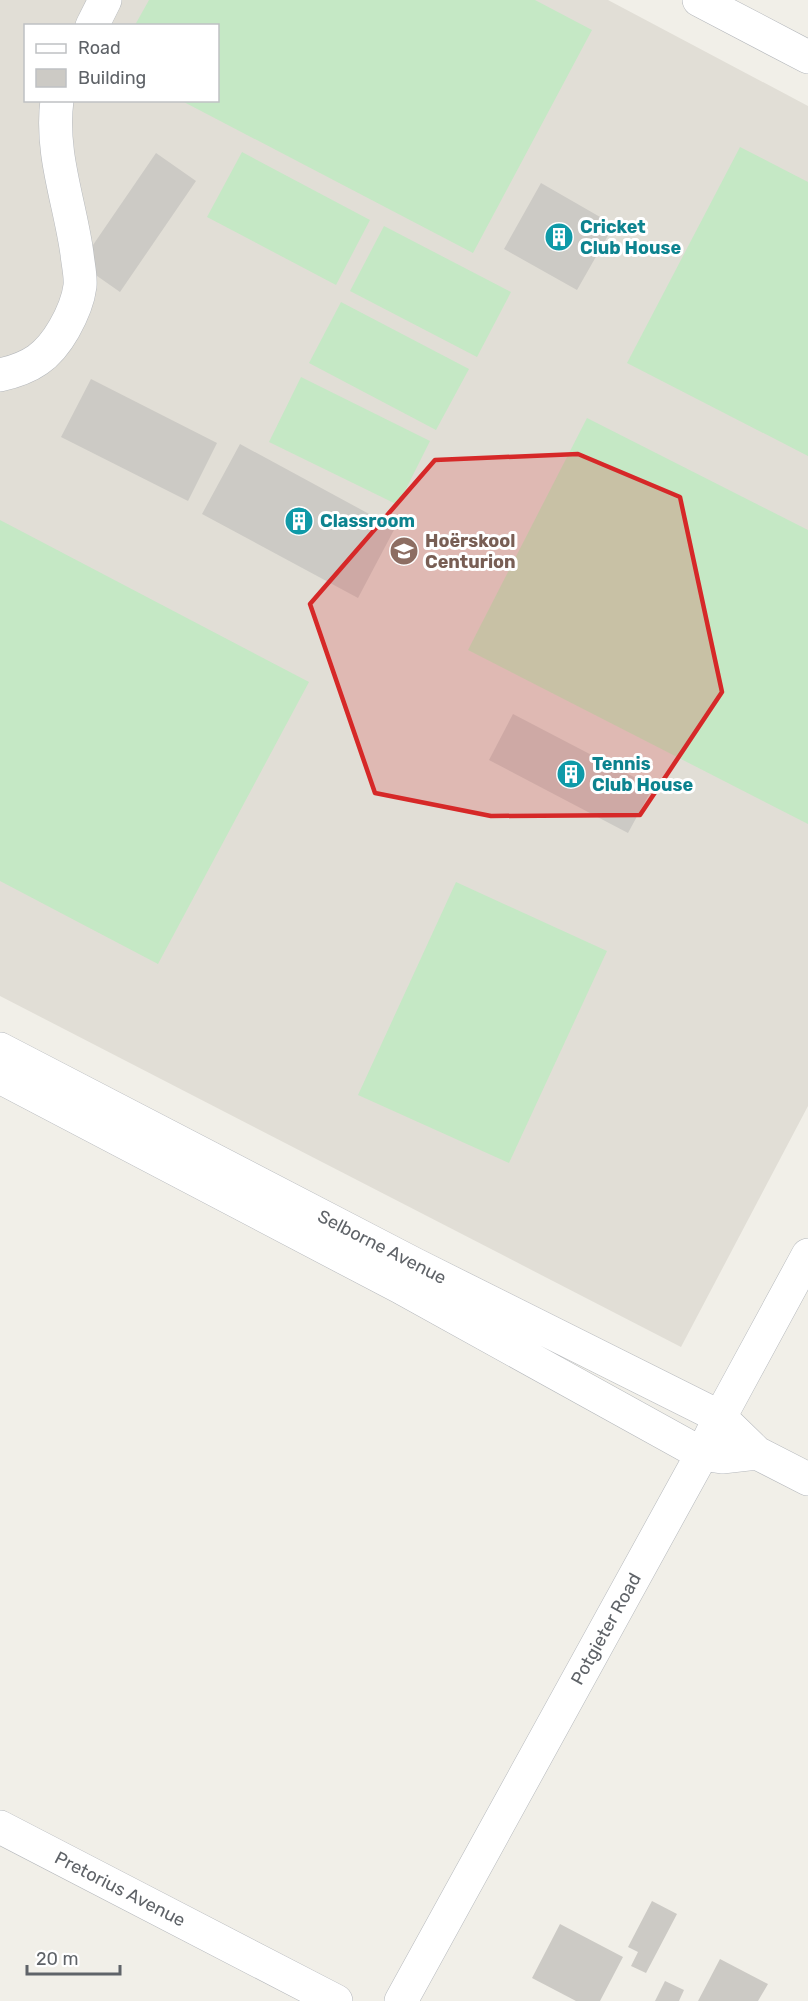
<svg xmlns="http://www.w3.org/2000/svg" width="808" height="2001" viewBox="0 0 808 2001" font-family="Rubik,sans-serif">
	<rect width="100%" height="100%" fill="#f1efe8"/>
	<path fill="#e1ded6" fill-rule="evenodd" d="M0 0H608L808 106V1106L681 1347 0 996ZM26 26H218V100H26Z"/>
	<path fill="#c5e8c5" d="M149 0H535L592 30 473 253 182 101 218 100V26L135 25Z
		M740 147 808 182V456L627 363Z
		M242 152 370 220 336 285 207 217Z
		M384 226 511 292 477 357 350 291Z
		M341 302 469 369 436 430 309 363Z
		M301 377 430 441 398 505 269 442Z
		M587 418 808 530V824L468 650Z
		M0 520 309 682 158 964 0 881Z
		M456 882 607 951 509 1163 358 1095Z"/>
	<path fill="#cccac5" d="M156 153 196 181 120 292 80 264Z
		M541 183 614 225 577 290 504 249Z
		M91 379 217 443 188 501 61 437Z
		M240 444 395 528 358 598 202 514Z
		M513 714 653 787 628 833 489 760Z
		M652 1901 677 1914 646 1973 631 1966 638 1952 628 1947Z
		M560 1924 623 1957 600 2001H576L532 1978Z
		M720 1959 768 1984 758 2001H698Z
		M665 1981 684 1990 679 2001H655Z"/>
	<g fill="none" stroke-linecap="round" stroke-linejoin="round">
		<g stroke="#b5b8bc" stroke-width="34">
			<path id="minor" d="M699 0 808 57
				M92 26 105 0
				M0 375C31 368 48 357 64 329 72 315 78 302 80 286 81 276 78 264 77 254 70 202 50 154 57 100
				M0 1049 414 1264 720 1417 757 1453 808 1479
				M0 1077 400 1287 702 1454 722 1457 757 1453
				M0 1827 336 2001
				M401 2001 702 1454 720 1417 808 1255"/>
		</g>
		<use href="#minor" stroke="#fff" stroke-width="33"/>
	</g>
	<path fill="#d62828" fill-opacity="0.2" stroke="#d62828" stroke-width="4.5" stroke-linejoin="round" d="M578 454 680 497 722 692 640 815 491 816 375 793 310 604 435 460Z"/>
	<defs>
		<g id="building-disc" transform="scale(1.5)"><circle r="9.5" fill="#0f9aa8" stroke="#fff"/><path d="M-4-6H4V6H1V3H-1V6H-4ZM-2.5-4.3h1.7v1.8h-1.7ZM.8-4.3h1.7v1.8H.8ZM-2.5-1h1.7V.8h-1.7ZM.8-1h1.7V.8H.8Z" fill="#fff"/></g>
		<g id="school-disc" transform="scale(1.5)"><circle r="9.5" fill="#8d6e63" stroke="#fff"/><path d="M0-5L7-2L0 1L-7-2ZM-4 1L0 2.5L4 1V4Q0 6-4 4Z" fill="#fff"/></g>
	</defs>
	<g fill-rule="evenodd">
		<use href="#building-disc" x="559" y="237"/>
		<use href="#building-disc" x="299" y="521"/>
		<use href="#school-disc" x="404" y="551"/>
		<use href="#building-disc" x="571" y="774"/>
	</g>
	<g text-anchor="middle" stroke-width="6" stroke-linejoin="round" paint-order="stroke">
		<g font-size="18" font-weight="bold" fill="#0d838f" stroke="#fff" text-anchor="start">
			<text x="580" y="233">Cricket<tspan x="580" dy="21">Club House</tspan></text>
			<text x="320" y="527">Classroom</text>
			<text x="592" y="770">Tennis<tspan x="592" dy="21">Club House</tspan></text>
		</g>
		<g font-size="18" font-weight="bold" fill="#785e54" stroke="#fff" text-anchor="start">
			<text x="425" y="547">Hoërskool<tspan x="425" dy="21">Centurion</tspan></text>
		</g>
		<g font-size="18" fill="#5f6368" stroke="#fff">
			<text transform="translate(382 1247) rotate(27)" y="6">Selborne Avenue</text>
			<text transform="translate(606 1629) rotate(-61)" y="6">Potgieter Road</text>
			<text transform="translate(120 1889) rotate(27)" y="6">Pretorius Avenue</text>
		</g>
	</g>
	<rect x="24" y="24" width="195" height="78" fill="#ffffff" stroke="#bfc1c3" stroke-width="1.5"/>
	<rect x="36" y="44" width="30" height="9" fill="#ffffff" stroke="#bfc1c3" stroke-width="1.5"/>
	<text x="78" y="54" font-size="18" fill="#5f6368">Road</text>
	<rect x="36" y="69" width="30" height="18" fill="#cccac5" stroke="#bfc1c3" stroke-width="1.5"/>
	<text x="78" y="84" font-size="18" fill="#5f6368">Building</text>
	<path d="M27 1965v9h93v-9" fill="none" stroke="#5f6368" stroke-width="3"/>
	<text x="36" y="1965" font-size="18" fill="#5f6368" stroke="#ffffff" stroke-width="4.5" paint-order="stroke">20 m</text>
</svg>
